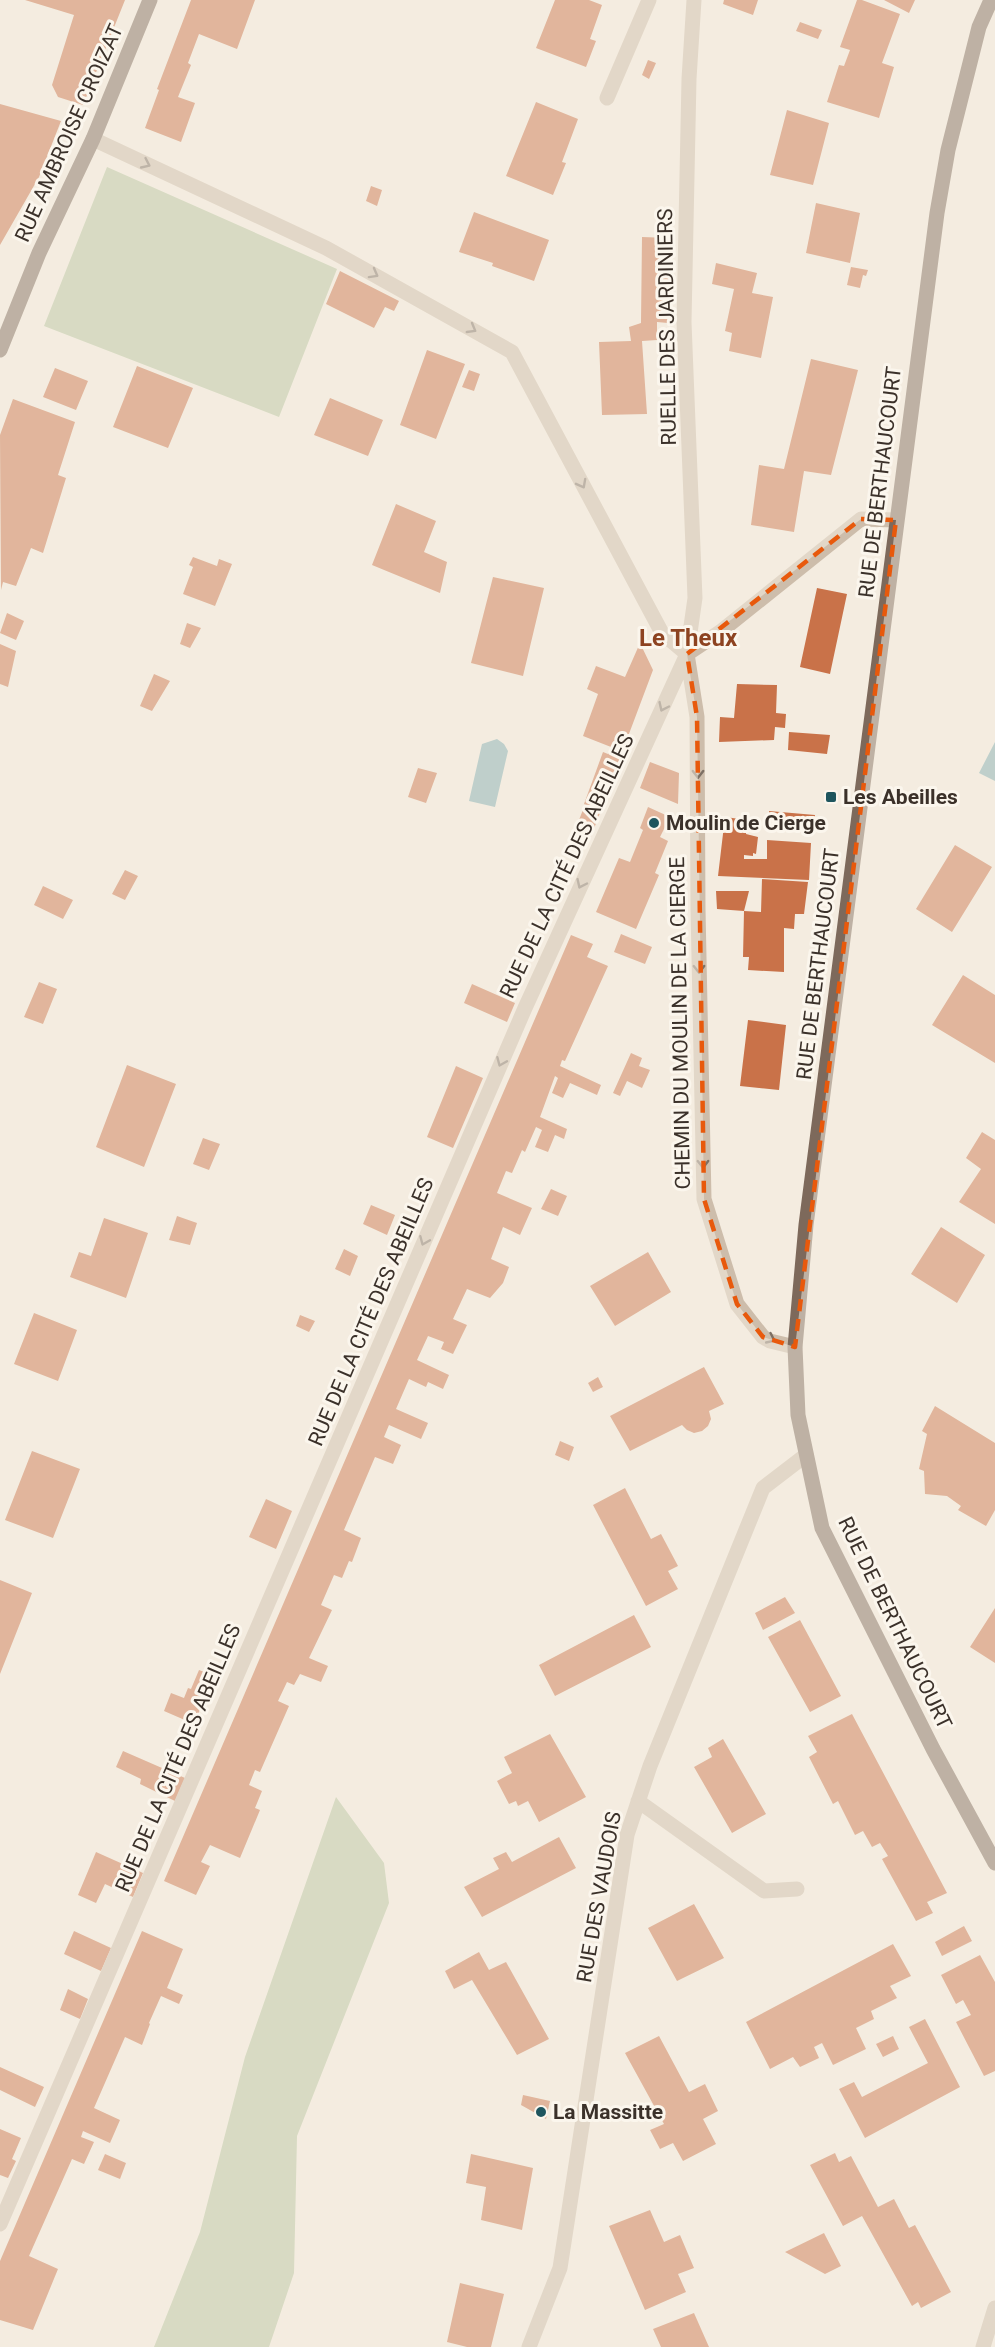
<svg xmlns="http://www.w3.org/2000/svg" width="995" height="2347" viewBox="0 0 995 2347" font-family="Roboto,sans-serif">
	<rect width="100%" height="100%" fill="#f4ece0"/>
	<path fill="#b5c49f" d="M107 167 337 269 279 417 44 326Z
		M336 1797 384 1863 389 1903 297 2136 294 2273 269 2347H154L200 2232 245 2057Z"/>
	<path fill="#7eacb2" d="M497 739 504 744 508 751 495 807 469 801 482 744Z
		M995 742V781L979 773Z"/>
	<path fill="#c97249" d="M25 0H125L83 105 58 97 52 85 74 15Z
		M191 0H255L237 49 199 34 188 63 191 65 178 97 195 103 181 142 145 128 159 90 157 89Z
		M555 0H589L602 5 590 39 596 41 586 67 536 48Z
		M724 0H758L753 15 723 4Z
		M857 0H862L900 14 882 63 894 67 879 118 827 102 839 65 844 66 850 50 840 47Z
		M884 0H915L909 13Z
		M800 22 822 30 818 39 796 31Z
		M648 60 656 63 649 79 642 75Z
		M536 102 578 119 562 162 566 163 553 195 506 176Z
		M0 104 61 121 39 177 0 245Z
		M787 110 829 123 813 185 770 175Z
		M371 186 382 190 377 206 366 201Z
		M816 203 860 213 850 263 806 253Z
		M474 212 549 240 534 281 492 266 493 263 459 252Z
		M642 237 670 238 668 323 657 322V340L642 341 647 414 602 415 599 342 631 341 629 327 641 323Z
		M716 263 757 273 752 293 773 297 761 358 729 351 732 333 725 331 734 289 712 284Z
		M851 267 868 270 866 276 863 275 860 288 847 285Z
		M340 271 399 301 394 311 385 307 374 328 326 304Z
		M427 350 465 364 436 439 400 425Z
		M811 359 858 370 831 475 804 471 794 532 751 525 759 465 784 469Z
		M137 366 193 388 168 448 113 427Z
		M55 368 88 381 76 410 43 397Z
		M469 370 480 374 474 391 462 387Z
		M330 398 383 420 368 456 314 435Z
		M13 399 75 422 58 475 66 478 43 553 31 548 16 586 3 582 1 590 0 435Z
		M396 504 436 521 424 552 447 562 440 593 372 565Z
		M193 557 217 566 219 559 232 564 215 606 183 594 193 567 189 565Z
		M493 577 544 588 523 676 471 663Z
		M817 588 847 594 830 674 800 667Z
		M7 613 24 621 16 640 0 633Z
		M187 623 201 628 190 648 180 644Z
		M640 643 653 670 600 811 584 804 603 752 608 754 611 747 583 736 598 694 587 689 596 666 625 677Z
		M0 644 16 651 8 687 0 684Z
		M154 674 170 681 152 711 140 706Z
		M737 684 777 685 776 713 786 714 785 728 775 727 774 740 719 742 720 717 734 718Z
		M789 732 830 735 827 754 788 750Z
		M650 762 679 773 678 804 640 788Z
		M418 768 437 773 426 803 408 797Z
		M584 807 600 813 590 839 574 833Z
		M648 807 670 817 660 837 668 841 655 873 659 875 636 929 596 912 619 858 630 862 643 830 640 828Z
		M769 811 815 815 814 833 774 831 775 819 769 818Z
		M725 817 747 820 746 834 758 837 756 854 753 853V856L744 855V859H767V840L811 843 809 880 718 876Z
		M955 845 992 867 952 932 916 909Z
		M125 870 138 876 125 900 112 894Z
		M762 879 808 882 804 914H795L794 929 784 928V972L748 970 749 957H743L744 911 761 912Z
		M43 886 73 900 63 919 34 905Z
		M716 891H749L744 911 717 909Z
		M621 934 652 947 645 964 614 952Z
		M571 935 593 944 587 957 608 966 565 1061 562 1060 560 1066 601 1085 597 1095 570 1083 563 1098 552 1093 558 1078 555 1076 540 1117 567 1129 564 1139 555 1135 548 1152 535 1147 542 1130 536 1127 525 1152 522 1150 512 1173 506 1171 497 1193 532 1208 520 1235 503 1227 491 1259 509 1267 503 1283 490 1298 467 1289 453 1319 467 1325 453 1354 441 1349 444 1342 428 1336 417 1360 449 1375 443 1389 428 1382 426 1387 409 1379 396 1409 428 1423 421 1439 389 1425 384 1437 401 1445 393 1464 375 1457 344 1530 361 1538 352 1562 349 1561 342 1578 334 1575 321 1605 332 1610 309 1658 328 1666 321 1682 300 1674 294 1685 287 1682 278 1701 289 1706 260 1772 255 1770 249 1785 262 1791 255 1808 260 1810 240 1858 210 1845 201 1862 210 1866 196 1895 164 1881Z
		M963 975 995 995V1063L932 1025Z
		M39 982 57 989 43 1024 24 1017Z
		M472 984 515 1003 507 1022 464 1003Z
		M748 1020 786 1025 779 1090 740 1086Z
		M631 1053 642 1058 639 1066 650 1070 642 1088 627 1081 620 1096 613 1093Z
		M127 1065 176 1084 144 1167 96 1147Z
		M456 1066 483 1078 453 1148 427 1137Z
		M982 1132 995 1140V1224L959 1202 981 1169 966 1158Z
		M203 1138 220 1144 209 1170 193 1164Z
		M551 1189 567 1196 558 1216 541 1209Z
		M371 1205 395 1215 387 1235 363 1224Z
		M177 1216 197 1223 190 1245 169 1240Z
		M104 1218 148 1233 126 1298 70 1277 79 1252 91 1256Z
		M941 1227 985 1255 957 1303 911 1274Z
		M344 1249 358 1256 350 1276 335 1269Z
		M648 1252 671 1292 615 1326 590 1286Z
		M34 1313 77 1330 58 1381 14 1364Z
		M300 1315 315 1321 309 1332 296 1326Z
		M704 1367 724 1404 709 1411 711 1419 708 1426 702 1431 694 1433 687 1430 682 1425 630 1451 610 1416Z
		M598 1377 603 1387 593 1392 588 1383Z
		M935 1406 995 1443V1510L986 1526 958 1510 961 1506 947 1496 925 1494 924 1471 919 1469 927 1434 922 1431Z
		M560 1441 574 1447 569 1461 555 1455Z
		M32 1451 80 1469 53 1538 5 1520Z
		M625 1488 651 1539 661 1534 678 1566 668 1571 678 1589 646 1606 593 1505Z
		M266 1499 292 1511 276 1549 249 1537Z
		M0 1580 32 1593 0 1674Z
		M785 1597 795 1613 763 1630 755 1613Z
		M995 1608V1663L970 1647Z
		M634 1615 651 1647 555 1696 539 1665Z
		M800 1620 841 1696 810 1712 768 1637Z
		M199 1670 210 1674 202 1694 206 1695 194 1724 164 1711 171 1693 184 1698 188 1688 191 1689Z
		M852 1714 947 1893 927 1902 933 1913 916 1921 882 1859 888 1856 880 1843 872 1847 863 1831 855 1835 838 1801 833 1804 809 1757 817 1752 808 1736Z
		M550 1734 586 1797 539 1822 528 1801 518 1806 516 1801 509 1804 497 1781 512 1773 504 1757Z
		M723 1739 766 1814 732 1833 694 1767 712 1757 708 1748Z
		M123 1751 185 1778 175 1801 140 1784 141 1779 116 1767Z
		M559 1837 576 1868 482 1917 464 1887 499 1869 493 1858 506 1852 512 1862Z
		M96 1852 143 1873 133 1897 105 1884 96 1903 78 1895Z
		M694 1904 724 1958 677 1981 648 1928Z
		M964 1926 972 1941 942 1956 935 1942Z
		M74 1931 111 1948 101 1971 64 1954Z
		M142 1931 183 1949 167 1988 183 1995 179 2004 161 1996 149 2023 150 2024 142 2045 125 2037 94 2108 120 2120 110 2143 83 2131 81 2137 94 2142 84 2164 72 2159 29 2256 58 2269 33 2330 0 2320V2261Z
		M893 1944 911 1976 890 1986 897 1998 871 2011 874 2019 856 2028 866 2049 833 2065 822 2043 814 2047 819 2058 800 2067 793 2057 770 2069 746 2022Z
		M479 1952 489 1970 506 1962 549 2039 517 2055 472 1980 454 1989 445 1971Z
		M980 1955 995 1982V2071L984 2076 956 2022 971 2015 963 2000 956 2004 941 1975Z
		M68 1989 88 1999 80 2019 60 2010Z
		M925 2019 960 2087 865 2138 839 2089 854 2082 862 2097 928 2063 909 2027Z
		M659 2036 689 2092 705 2084 718 2111 703 2119 716 2144 683 2161 673 2143 660 2149 650 2130 664 2124 625 2053Z
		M893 2036 899 2049 883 2057 876 2044Z
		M0 2067 44 2087 35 2107 0 2090Z
		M523 2095 550 2101 546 2119 521 2105Z
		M0 2129 21 2138 12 2159 16 2161 8 2178 0 2175Z
		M835 2153 839 2162 851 2156 878 2207 894 2199 909 2228 915 2225 951 2292 921 2308 918 2302 912 2306 862 2216 843 2226 810 2165Z
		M105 2154 126 2163 120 2179 98 2170Z
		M471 2154 533 2168 522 2230 481 2220 486 2187 466 2183Z
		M650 2210 664 2242 680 2235 694 2268 678 2274 686 2292 645 2310 609 2226Z
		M824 2233 841 2266 825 2274 785 2252Z
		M460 2283 504 2294 491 2347H467L447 2342Z
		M694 2313 709 2347H661L653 2329Z"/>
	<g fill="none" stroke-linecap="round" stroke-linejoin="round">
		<path stroke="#cdbdab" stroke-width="15" d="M694 0 689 79 684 322 695 598 687 654 697 717 698 909 704 1199 737 1304 763 1337 770 1341 795 1347
			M607 98 649 0
			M93 139 326 248 512 352 662 633 687 654
			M638 1801 764 1891 797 1889
			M0 2224 525 1008 687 654 720 632 861 519 896 520
			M529 2347 560 2268 627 1835 650 1766 763 1488 806 1455
			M983 2347 995 2308"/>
		<path stroke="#7d695b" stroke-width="15" d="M991 0 979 27 948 150 937 213 806 1225 795 1347 798 1415 822 1528 933 1749 995 1863
			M0 350 39 253 93 139 150 0"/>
	</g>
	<defs><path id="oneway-chevron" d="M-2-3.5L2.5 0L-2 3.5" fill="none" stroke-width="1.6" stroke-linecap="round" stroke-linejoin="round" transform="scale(1.5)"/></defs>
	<g stroke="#7d7064">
		<use href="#oneway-chevron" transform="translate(146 164) rotate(25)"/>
		<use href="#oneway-chevron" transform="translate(374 274) rotate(29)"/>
		<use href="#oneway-chevron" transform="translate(472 329) rotate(30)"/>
		<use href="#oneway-chevron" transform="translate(582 484) rotate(62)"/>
		<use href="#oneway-chevron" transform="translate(663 707) rotate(115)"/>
		<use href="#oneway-chevron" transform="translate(698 774) rotate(90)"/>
		<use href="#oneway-chevron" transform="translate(581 884) rotate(115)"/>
		<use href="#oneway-chevron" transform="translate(699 969) rotate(89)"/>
		<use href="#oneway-chevron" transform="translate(501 1062) rotate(113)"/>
		<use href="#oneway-chevron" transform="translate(703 1164) rotate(89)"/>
		<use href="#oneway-chevron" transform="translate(424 1241) rotate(113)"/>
		<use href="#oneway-chevron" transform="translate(771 1339) rotate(25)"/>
	</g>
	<path d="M0 0H995V2347H0ZM861 519 896 520 795 1347 763 1337 737 1304 704 1199 697 717 687 654Z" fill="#f4ece0" fill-opacity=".55" fill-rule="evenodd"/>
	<path fill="none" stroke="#e8590c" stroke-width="4.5" stroke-dasharray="12 8" stroke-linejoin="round" d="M861 519 896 520 795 1347 763 1337 737 1304 704 1199 697 717 687 654Z"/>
	<g fill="#1e555e" stroke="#fbf6ed" stroke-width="2">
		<rect x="825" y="791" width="12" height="12" rx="3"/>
		<circle cx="654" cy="823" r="6"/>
		<circle cx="541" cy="2112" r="6"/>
	</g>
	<g text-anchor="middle" stroke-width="6" stroke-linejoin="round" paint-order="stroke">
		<g font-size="21" fill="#3b312a" stroke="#fbf6ed">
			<text transform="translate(69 133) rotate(-66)" y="7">RUE AMBROISE CROIZAT</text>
			<text transform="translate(667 327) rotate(-91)" y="7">RUELLE DES JARDINIERS</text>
			<text transform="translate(880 482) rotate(-83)" y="7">RUE DE BERTHAUCOURT</text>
			<text transform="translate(567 866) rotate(-65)" y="7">RUE DE LA CITÉ DES ABEILLES</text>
			<text transform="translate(818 964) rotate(-83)" y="7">RUE DE BERTHAUCOURT</text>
			<text transform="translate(680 1023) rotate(-91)" y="7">CHEMIN DU MOULIN DE LA CIERGE</text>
			<text transform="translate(371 1312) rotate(-67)" y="7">RUE DE LA CITÉ DES ABEILLES</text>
			<text transform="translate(895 1623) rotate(64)" y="7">RUE DE BERTHAUCOURT</text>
			<text transform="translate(178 1758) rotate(-67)" y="7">RUE DE LA CITÉ DES ABEILLES</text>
			<text transform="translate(599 1897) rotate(-80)" y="7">RUE DES VAUDOIS</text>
		</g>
		<g font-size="21" font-weight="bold" fill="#3b312a" stroke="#fbf6ed" text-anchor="start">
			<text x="843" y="804">Les Abeilles</text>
			<text x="666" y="830">Moulin de Cierge</text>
			<text x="553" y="2119">La Massitte</text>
		</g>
		<g font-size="24" font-weight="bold" fill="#8d4321" stroke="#fbf6ed">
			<text x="688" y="646">Le Theux</text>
		</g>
	</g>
</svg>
